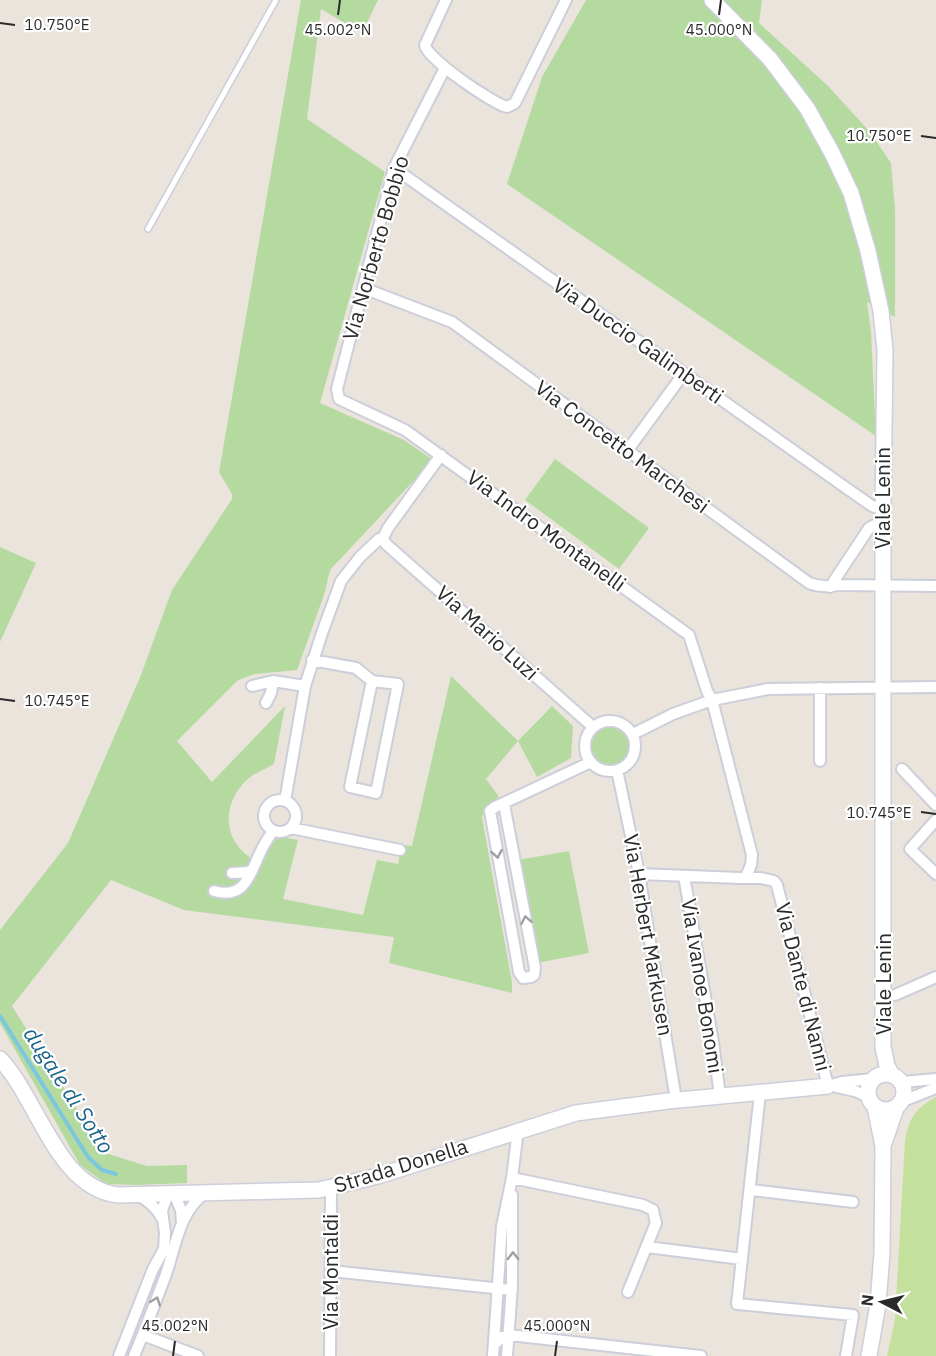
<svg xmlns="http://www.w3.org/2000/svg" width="936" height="1356" viewBox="0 0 936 1356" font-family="'IBM Plex Sans',sans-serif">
	<rect width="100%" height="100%" fill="#eae4dd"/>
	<path fill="#b4daa0" d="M301 0H378L362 33 321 9 307 119 385 172 320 403 404 440 433 460 330 570 325 592 297 670 255 674 238 680 177 741 212 782 285 706 274 764C267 768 260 771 253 775 230 791 220 823 238 846 241 851 247 855 252 859L265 834 298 840 283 899 363 915 377 860 398 864 402 845 412 846 451 676 518 741 552 706 573 726 571 758 537 777 518 741 486 779 499 797 485 808 482 818 512 982V993L389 963 394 937 184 910 111 880 12 1006 105 1153 147 1166 187 1165V1183L136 1185 106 1184 80 1165 0 1023V930L68 843 141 675 172 590 232 499V494L219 472Z
		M586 0H762L759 23 828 86 870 132 891 163 895 210V317L867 302 871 332 876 436 507 184 542 77Z
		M555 459 649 528 619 569 525 500Z
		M0 547 36 563 0 642Z
		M589 744a21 21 0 1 1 42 0a21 21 0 1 1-42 0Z
		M569 851 589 953 537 963 518 860Z"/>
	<path fill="#c4e09d" d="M936 1097V1356H887L895 1320 905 1141C910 1116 914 1110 936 1097Z"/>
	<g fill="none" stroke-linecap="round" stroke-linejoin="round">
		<path stroke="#7cc6e0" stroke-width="4" d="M0 1016 88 1157 102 1170 116 1174"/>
		<g stroke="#ccceda" stroke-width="8">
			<path id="lane" d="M148 229 276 0"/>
		</g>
		<g stroke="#ccceda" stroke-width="14">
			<path id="street" d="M446 0 425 45C427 59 492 103 507 107L515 103 566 0
				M445 68 394 168 337 389 339 399 405 430 689 635 707 691 712 700 752 855 751 865 746 877
				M394 168 842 485 872 506 883 510
				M363 288 452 322 809 583C819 587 828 587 838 585L936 586
				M627 451 684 373
				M383 538 386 544 593 727
				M830 587 869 528 883 521
				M312 660 356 668 372 681 398 684 376 793 350 787 372 681
				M252 686 273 681 305 686
				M820 688V761
				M266 703 271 693 273 681
				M585 746a25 25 0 1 1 50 0a25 25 0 1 1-50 0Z
				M633 734 673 714 712 700 768 689 936 687
				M902 769 936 805
				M617 770 639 874 676 1100
				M264 816a16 16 0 1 1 32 0a16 16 0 1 1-32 0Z
				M285 801 305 686 322 633 341 581 360 557 379 539 383 538 388 528 441 455
				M504 804 535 968 534 975 531 977 523 978 519 972 490 811 495 807 591 762
				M936 820 910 849 936 874
				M291 828 400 850
				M232 873 248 872 253 869
				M639 874 740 878H761L774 881 777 885 828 1086
				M684 876 713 1042 720 1096
				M214 891C246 900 250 873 261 851 264 844 269 837 273 831
				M895 995 936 977
				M902 1082 936 1079
				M828 1086 842 1082 873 1079
				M837 1087 855 1091 868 1097
				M760 1093 737 1304 853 1315 846 1356
				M903 1101 936 1088
				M512 1178 643 1205 653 1210 656 1223 628 1292
				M751 1190 853 1202
				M174 1193 181 1210 182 1223
				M137 1194C148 1201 156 1207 162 1218
				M647 1247 742 1259
				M331 1271 512 1290
				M143 1335 198 1356
				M494 1345 502 1337 509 1335 701 1356
				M119 1356 153 1269 164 1249 165 1233 162 1211 168 1193
				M134 1356C145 1330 155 1303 165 1277 176 1247 178 1213 205 1193
				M330 1356 331 1188
				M493 1356 502 1226 512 1178 518 1130
				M507 1356 512 1285V1195"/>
		</g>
		<g stroke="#ccceda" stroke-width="18">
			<path id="secondary" d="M712 0 770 59 807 108 832 153 851 193 868 251 881 311 885 350 883 510V1047L887 1066 892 1075
				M0 1059C39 1100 57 1189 119 1195L319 1190 378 1176 576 1113 668 1101 828 1086
				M868 1092a18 18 0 1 1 36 0a18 18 0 1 1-36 0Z
				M883 1146 896 1108
				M869 1356 878 1304 882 1253 883 1146 875 1107"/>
		</g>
		<use href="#lane" stroke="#fff" stroke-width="5"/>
		<use href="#street" stroke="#fff" stroke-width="10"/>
		<use href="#secondary" stroke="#fff" stroke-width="15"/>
	</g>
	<defs><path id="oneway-chevron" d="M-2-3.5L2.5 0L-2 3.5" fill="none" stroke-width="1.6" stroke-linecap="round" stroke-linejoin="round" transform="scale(1.5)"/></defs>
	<g stroke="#9f9f9f">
		<use href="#oneway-chevron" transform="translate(497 854) rotate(80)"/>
		<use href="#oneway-chevron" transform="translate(526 920) rotate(-101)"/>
		<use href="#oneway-chevron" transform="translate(513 1256) rotate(-90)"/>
		<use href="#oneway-chevron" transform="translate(156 1301) rotate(-69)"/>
	</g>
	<path fill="none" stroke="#2a2a2a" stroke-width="2" d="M338 15 340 0M719 15 721 0M0 23 15 25M921 136 936 138M0 699 15 701M921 812 936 814M173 1356 175 1341M555 1356 557 1341"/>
	<g text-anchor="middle" stroke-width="4.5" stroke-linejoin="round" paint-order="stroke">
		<g font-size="21" fill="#2a2a2a" stroke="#fff">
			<text transform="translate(376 248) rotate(-74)" y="7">Via Norberto Bobbio</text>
			<text transform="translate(638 341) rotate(35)" y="7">Via Duccio Galimberti</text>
			<text transform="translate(622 447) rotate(36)" y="7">Via Concetto Marchesi</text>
			<text transform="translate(883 498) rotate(-90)" y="7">Viale Lenin</text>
			<text transform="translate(546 531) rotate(36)" y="7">Via Indro Montanelli</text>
			<text transform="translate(487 633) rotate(42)" y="7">Via Mario Luzi</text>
			<text transform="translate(648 935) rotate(80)" y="7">Via Herbert Markusen</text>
			<text transform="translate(884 984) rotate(-90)" y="7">Viale Lenin</text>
			<text transform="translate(702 986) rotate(81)" y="7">Via Ivanoe Bonomi</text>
			<text transform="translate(803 987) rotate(76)" y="7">Via Dante di Nanni</text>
			<text transform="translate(401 1166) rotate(-17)" y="7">Strada Donella</text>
			<text transform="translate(331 1272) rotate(-90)" y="7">Via Montaldi</text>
		</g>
		<g font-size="22" font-style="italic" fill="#1d658a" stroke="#fff">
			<text transform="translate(69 1090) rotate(57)" y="8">dugale di Sotto</text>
		</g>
	</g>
	<g font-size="15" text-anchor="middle" fill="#2a2a2a" stroke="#fff" stroke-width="4.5" stroke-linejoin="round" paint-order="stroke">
		<text x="57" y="30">10.750°E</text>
		<text x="338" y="35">45.002°N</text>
		<text x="719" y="35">45.000°N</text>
		<text x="879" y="141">10.750°E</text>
		<text x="57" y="706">10.745°E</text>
		<text x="879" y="818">10.745°E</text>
		<text x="175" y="1331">45.002°N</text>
		<text x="557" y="1331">45.000°N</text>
	</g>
	<g transform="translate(882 1302) rotate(277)" stroke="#ffffff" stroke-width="4.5" paint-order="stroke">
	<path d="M0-4.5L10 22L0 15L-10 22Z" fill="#2a2a2a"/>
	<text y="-9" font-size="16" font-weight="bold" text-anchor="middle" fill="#2a2a2a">N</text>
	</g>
</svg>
